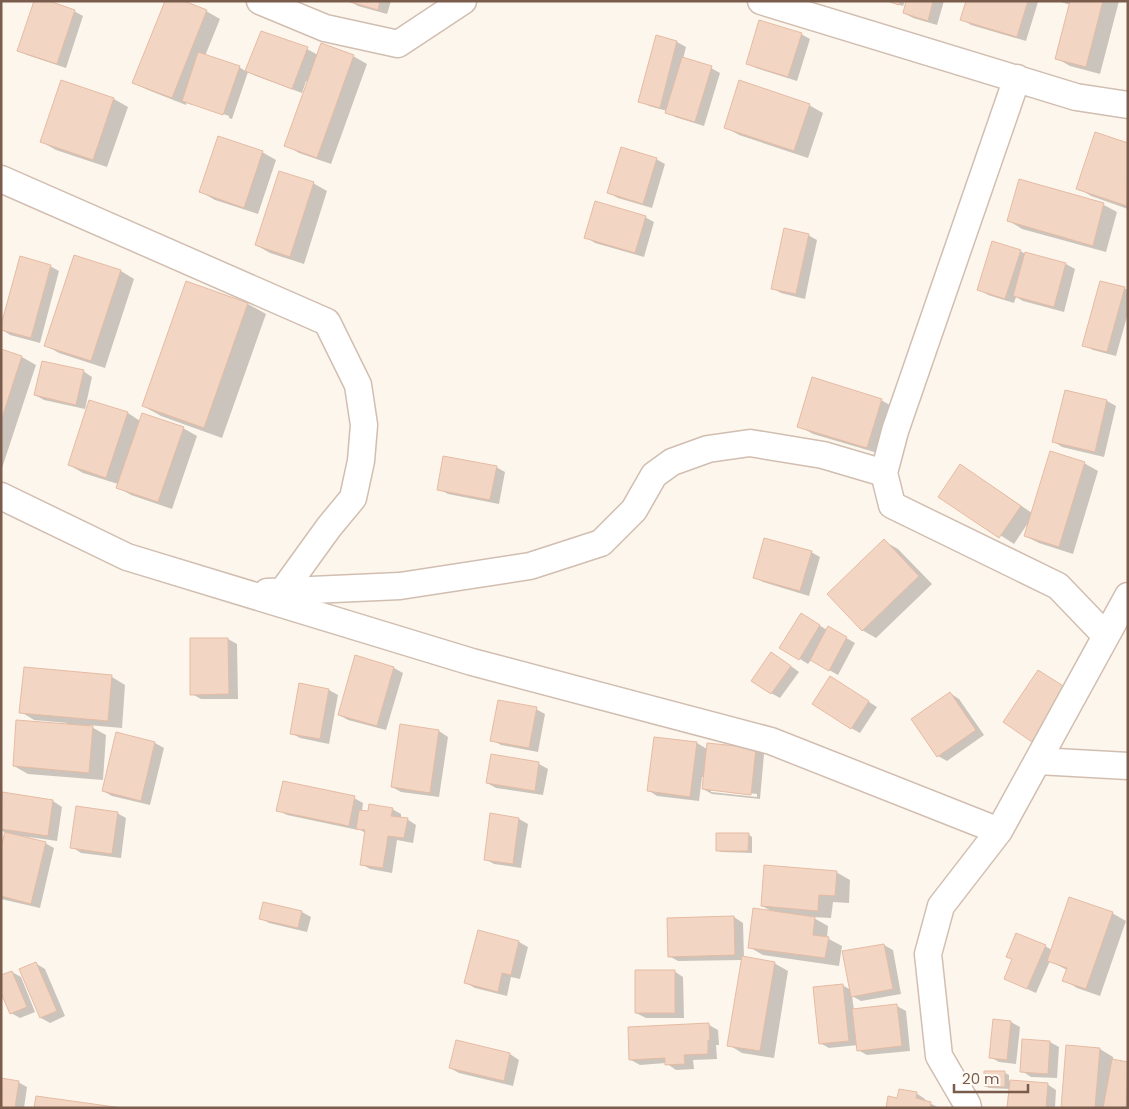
<svg xmlns="http://www.w3.org/2000/svg" width="1129" height="1109" viewBox="0 0 1129 1109" font-family="Poppins,sans-serif">
	<rect width="100%" height="100%" fill="#fdf6ec"/>
	<path fill="#0003" fill-rule="evenodd" d="M349 1H391L387 14 358 6Z
		M887 1H905L903 6Z
		M907 1H944L937 25 913 18 904 13Z
		M967 1 1038 2 1026 41 971 25 962 19Z
		M1057 1H1119L1100 74 1070 66 1056 58 1071 5Z
		M74 11 83 16 66 68 27 55 18 50Z
		M206 11 220 19 205 56 239 67 247 72 307 49 318 55 353 56 367 64 331 164 299 153 286 145 308 82 306 81 302 93 256 76 248 72 232 119 229 118V116L191 103V105L187 102 186 105 148 90 134 83Z
		M801 34 810 39 797 81 756 68 747 63Z
		M677 42 686 47 683 59 711 68 720 73 704 126 675 117 667 111 649 106 640 101Z
		M62 82 114 99 128 107 107 167 56 150 42 142Z
		M809 105 823 113 808 158 739 135 725 127Z
		M1128 144V209L1091 196 1078 188Z
		M262 152 276 160 258 214 215 200 201 192Z
		M656 159 665 164 652 208 618 198 609 193Z
		M1020 181 1104 205 1117 212 1106 252 1022 229 1009 221Z
		M313 183 327 191 304 264 270 253 256 245Z
		M645 217 654 222 644 257 595 243 586 237Z
		M808 235 817 240 805 299 781 293 772 288Z
		M1020 251 1026 254 1066 264 1075 269 1064 312 1023 301 1016 297 1014 303 988 295 979 289Z
		M74 256 121 271 134 279 105 368 59 353 45 345Z
		M50 266 59 271 40 343 10 335 1 329Z
		M1124 288 1128 290V313L1116 356 1093 350 1084 345Z
		M248 304 266 314 222 438 161 416 143 406Z
		M1 351 22 357 36 365 2 468Z
		M83 371 92 377 85 409 44 400 35 395Z
		M1065 391 1107 401 1116 406 1104 457 1062 447 1053 441Z
		M881 400 895 408 881 454 813 434 799 426Z
		M90 401 128 413 140 421 183 428 197 436 172 509 131 495 117 487 118 484 83 473 69 465Z
		M1084 463 1098 471 1073 554 1039 543 1025 536 1028 523 1014 544 940 496 974 474 1032 513Z
		M496 467 505 472 499 504 448 494 439 489Z
		M884 541 898 549 932 584 876 638 862 630Z
		M811 552 820 557 809 596 763 582 754 577Z
		M801 614 827 630 829 628 855 643 838 675 811 660 808 664 781 647Z
		M228 639 237 644 238 699H201L192 694Z
		M356 657 394 668 403 673 386 730 348 720 339 715Z
		M781 659 799 672 780 698 771 693Z
		M112 677 125 685 122 728 88 725 106 735 103 780 28 774 14 766 67 725V723L34 720 21 712Z
		M839 683 877 707 860 733 851 728Z
		M329 690 338 695 329 744 300 738 291 733Z
		M950 693 959 699 984 735 947 761 938 756Z
		M536 709 545 714 538 752 501 745 492 740Z
		M401 726 439 731 448 737 439 797 401 792 392 787Z
		M155 743 164 748 150 805 112 796 103 791Z
		M697 743 707 749H755L764 754 760 799 712 794 703 789 705 777H702L699 801 657 796 648 790ZM711 789 757 794V797L711 792Z
		M492 756 539 764 548 769 543 795 496 788 487 783Z
		M3 794 53 801 62 807 57 841 22 836V837L45 843 54 848 40 908 1 899V853L6 833 1 830Z
		M354 798 363 803 362 811 369 812 392 809 401 814V818L407 819 416 825 413 843 397 840 392 873 370 869 361 864 366 833 358 829V830L287 815 278 810Z
		M117 813 126 818 121 858 81 853 72 847Z
		M519 819 528 824 521 868 494 864 485 859Z
		M748 834 752 837V853L721 852 717 850Z
		M836 872 850 880 849 903 833 902 831 918 812 917 828 926 827 938 842 946 839 966 763 955 749 947 773 912 762 906Z
		M264 903 302 912 311 917 307 932 269 923 260 918Z
		M1112 913 1126 921 1100 996 1077 988 1064 980 1067 970 1050 961 1036 993 1014 983 1045 946 1052 950Z
		M734 917 743 923 744 958 774 963 788 971 774 1058 742 1053 729 1045 743 960 678 961 669 956Z
		M479 932 519 942 528 947 520 979 511 977 507 996 475 988 466 983Z
		M884 945 893 950 901 994 861 1001 852 996 854 1010 897 1006 906 1011 910 1051 867 1055 858 1050V1045L829 1048 820 1043 842 985 851 990Z
		M35 963 45 969 65 1016 50 1023 41 1018Z
		M674 971 683 977 684 1018H646L636 1013Z
		M12 972 21 977 35 1012 20 1018 11 1013Z
		M1011 1022 1020 1027 1016 1064 999 1062 990 1057Z
		M709 1025 718 1030 719 1045H716L717 1059 693 1060 694 1069 676 1070 666 1063 640 1065 631 1060 629 1029Z
		M457 1041 510 1054 519 1060 513 1086 459 1073 450 1068Z
		M1050 1042 1059 1047 1057 1078 1031 1077 1022 1071Z
		M1100 1049 1113 1057V1060L1128 1063V1108H1063Z
		M1005 1073 1009 1075V1081L1047 1084 1056 1090 1055 1108H1009L1010 1089 989 1088 985 1086Z
		M18 1082 27 1087 24 1108H1Z
		M916 1093 925 1099V1101L940 1108H887L898 1100Z"/>
	<path fill="#f3d5c3" stroke="#e6bba3" d="M34 1H49L75 10 57 64 17 51Z
		M165 1H184L207 10 172 98 132 83Z
		M347 1H380L378 10Z
		M887 1H900L899 5Z
		M906 1H933L928 21 903 13Z
		M966 1H1028L1017 37 960 20Z
		M1070 1H1103L1086 67 1055 59Z
		M759 20 802 33 788 77 746 64Z
		M261 31 308 47 292 89 245 71Z
		M656 35 677 41 660 108 638 102Z
		M321 43 354 55 317 158 284 146Z
		M198 52 240 66 223 115 182 101Z
		M682 57 712 66 695 122 665 113Z
		M61 80 114 98 93 160 40 142Z
		M739 80 810 104 794 151 724 128Z
		M1095 132 1128 143 1127 206 1076 189Z
		M218 136 263 151 244 208 199 192Z
		M621 147 657 158 643 204 607 193Z
		M279 171 314 182 290 257 255 245Z
		M1019 179 1104 203 1093 246 1007 221Z
		M595 201 646 216 635 253 584 238Z
		M784 228 809 234 796 294 771 289Z
		M992 241 1021 250 1005 299 977 290Z
		M1025 252 1066 263 1054 307 1013 296Z
		M74 255 121 270 91 361 44 346Z
		M20 256 51 265 31 338 1 330V325Z
		M186 281 248 303 204 428 142 406Z
		M1100 281 1125 287 1107 352 1082 346Z
		M1 349 22 356 1 421Z
		M42 361 84 370 76 405 34 395Z
		M812 377 882 399 867 448 797 427Z
		M1065 390 1107 400 1095 452 1052 442Z
		M89 400 128 412 106 478 68 465Z
		M142 413 184 427 158 502 116 488Z
		M1050 451 1085 462 1059 547 1024 536Z
		M443 456 497 466 490 500 437 490Z
		M960 464 1021 506 999 538 938 497Z
		M764 538 812 551 800 591 753 578Z
		M884 539 919 576 862 631 827 594Z
		M801 613 820 625 799 660 779 648Z
		M828 626 847 637 829 671 810 660Z
		M190 638H228L229 694 190 695Z
		M771 652 791 666 771 694 751 681Z
		M355 655 394 667 377 726 338 715Z
		M24 667 112 675 108 721 19 713Z
		M1038 670 1068 689 1032 742 1003 722Z
		M830 676 869 701 851 729 812 704Z
		M299 683 329 689 320 739 290 734Z
		M950 692 976 730 937 757 911 719Z
		M498 700 537 707 529 748 490 741Z
		M16 720 93 726 89 773 13 766Z
		M400 724 439 730 430 793 391 787Z
		M116 732 155 742 141 801 102 791Z
		M654 737 697 742 690 797 647 791Z
		M707 743 756 748 751 795 702 789Z
		M491 754 539 762 535 791 486 783Z
		M283 781 355 796 349 826 276 811Z
		M2 792 53 800 48 836 1 829Z
		M369 804 393 808 391 816 408 818 404 838 388 836 383 868 360 865 365 830 356 829 359 810 368 811Z
		M76 806 118 812 112 854 70 848Z
		M490 813 519 818 513 864 484 860Z
		M5 832 46 842 31 904 1 896V847Z
		M716 833H749L748 851H716Z
		M764 865 837 871 835 896 819 895 818 911 761 906Z
		M1069 897 1113 912 1086 989 1062 981 1067 968 1047 961Z
		M263 902 302 911 298 928 259 919Z
		M753 908 815 917 813 935 829 937 825 958 748 948Z
		M734 916 735 955 668 957 667 918Z
		M478 930 519 941 511 975 502 973 498 992 464 983Z
		M1016 933 1046 945 1027 989 1004 979 1012 959 1006 957Z
		M884 944 893 989 851 997 842 951Z
		M742 956 775 962 760 1051 727 1046Z
		M36 962 57 1011 40 1018 19 969Z
		M635 970H675V1013H635Z
		M12 971 27 1007 10 1014 1 993V975Z
		M843 984 849 1041 819 1044 813 987Z
		M897 1004 902 1046 857 1051 852 1009Z
		M993 1019 1011 1021 1007 1060 989 1058Z
		M709 1023 710 1040H708V1054L684 1055 685 1064 665 1065V1058L629 1060 628 1027Z
		M1022 1039 1050 1041 1048 1074 1020 1072Z
		M456 1040 510 1053 504 1081 449 1068Z
		M1066 1045 1100 1048 1095 1108H1061Z
		M1112 1059 1128 1062 1126 1108H1103Z
		M984 1071H1005V1087L984 1086Z
		M1 1078 19 1081 15 1108H1Z
		M1010 1080 1048 1083 1046 1108H1007Z
		M899 1089 917 1092 916 1098 931 1102 930 1108H886L888 1096 897 1098Z
		M36 1096 122 1108H34Z"/>
	<g fill="none" stroke-linecap="round" stroke-linejoin="round">
		<g stroke="#d1beb0" stroke-width="29">
			<path id="minor" d="M260 1 325 28 398 44 463 1
				M761 1 1076 97 1128 105
				M1017 78 895 431 884 473 892 505 1058 586 1106 636
				M1 179 327 322 358 385 364 425 361 461 353 498 329 527 282 592
				M1 496 127 557 472 662 771 741 999 831
				M267 592 400 586 530 566 601 543 634 510 654 475 672 462 708 449 750 443 823 455 884 473
				M1038 761 1128 766
				M968 1108 967 1104 939 1056 928 954 941 906 999 831 1128 596"/>
		</g>
		<use href="#minor" stroke="#fff" stroke-width="26"/>
	</g>
	<rect width="1129" height="1109" fill="none" stroke="#7a5c4d" stroke-width="5"/>
	<path d="M954 1084v8h74v-8" fill="none" stroke="#7a5c4d" stroke-width="2.5"/>
	<text x="962" y="1084" font-size="15" fill="#7a5c4d" stroke="#fffaf3" stroke-width="4" paint-order="stroke">20 m</text>
</svg>
